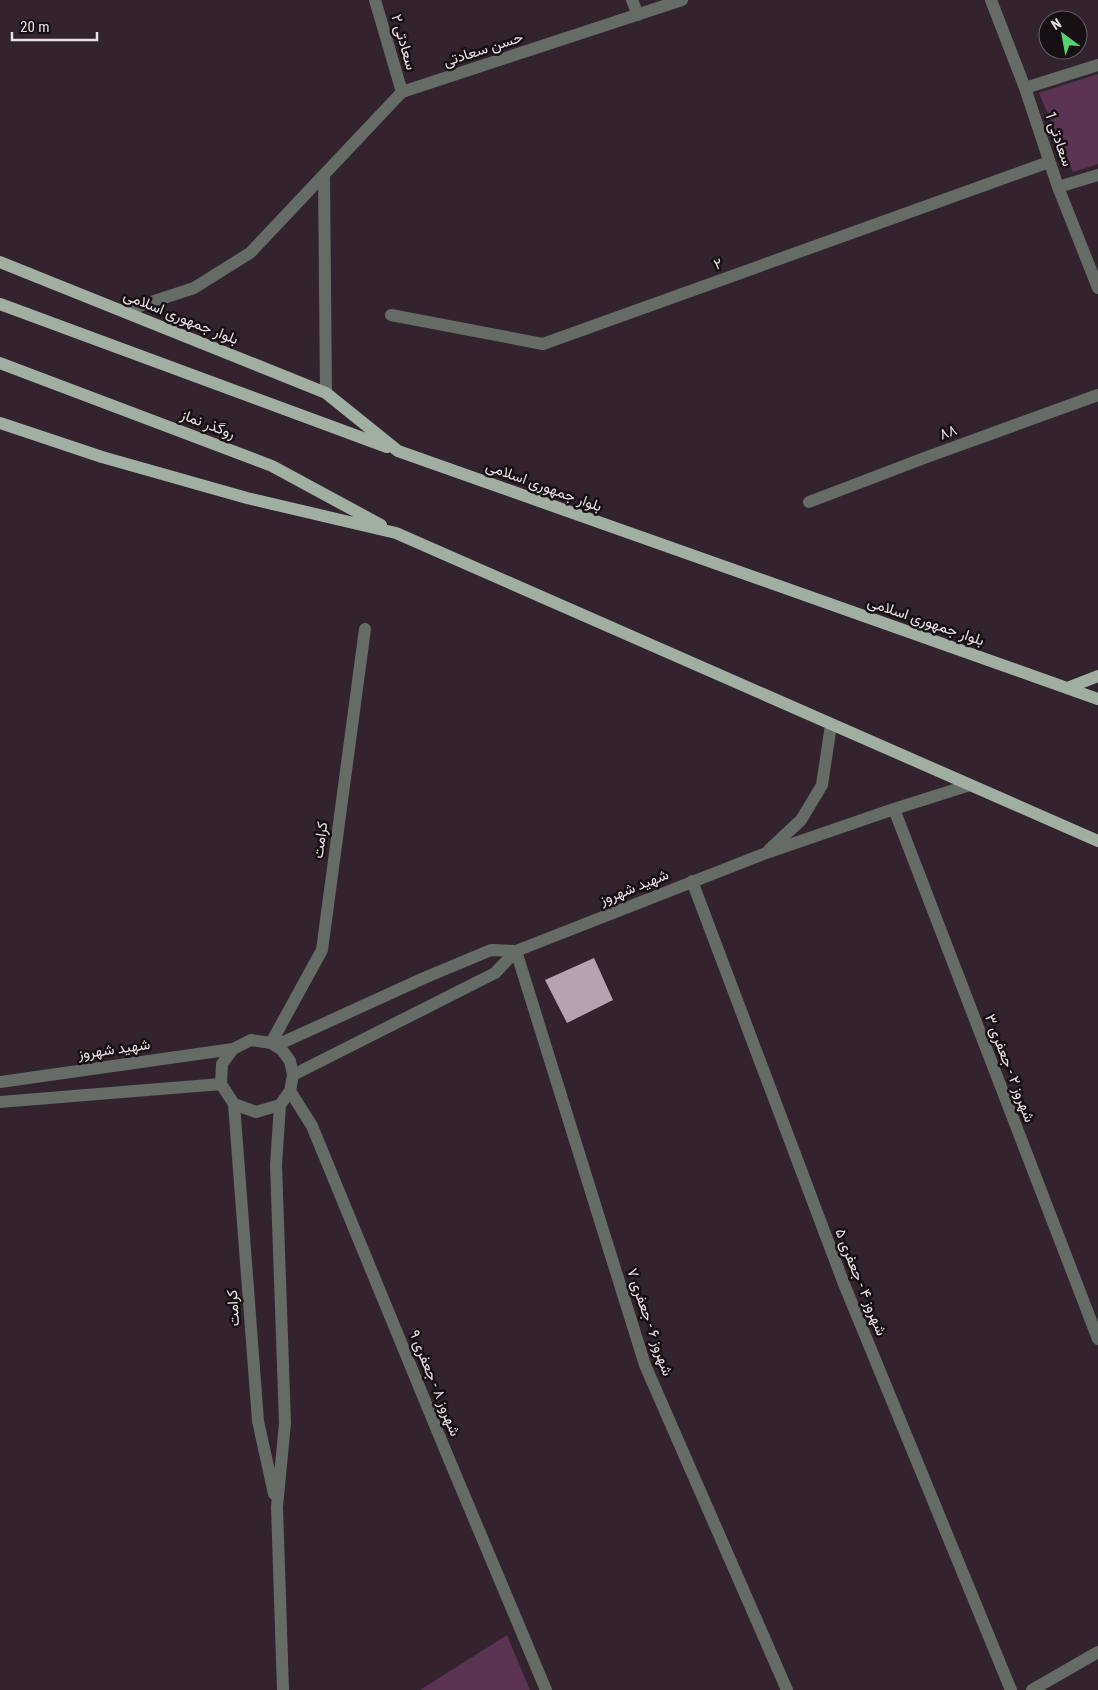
<svg xmlns="http://www.w3.org/2000/svg" width="1098" height="1690" viewBox="0 0 1098 1690" font-family="'Roboto Condensed',Vazirmatn,sans-serif">
	<rect width="100%" height="100%" fill="#32232e"/>
	<path fill="#5b3453" d="M1098 74V164L1073 172 1039 93Z
		M507 1635 530 1690H420Z"/>
	<path fill="#b6a3b1" d="M594 958 613 1000 567 1023 545 980Z"/>
	<g fill="none" stroke-linecap="round" stroke-linejoin="round">
		<path stroke="#656c65" stroke-width="12" d="M375 0 402 92
			M632 0 638 15
			M991 0 1025 88 1058 187 1098 288
			M1025 88 1098 65
			M324 176 326 393
			M1058 187 1098 175
			M124 311 194 288 250 253 402 92 682 0
			M391 315 543 344 1049 162
			M809 502 927 457 1098 395
			M894 809 1098 1339
			M769 850 801 820 822 785 831 725
			M692 881 844 1284 1011 1690
			M516 951 645 1365 787 1690
			M251 1040 271 1043 282 1050 290 1061 293 1075 290 1091 280 1105 256 1112 234 1104 221 1084 222 1064 233 1049Z
			M271 1043 322 950 365 629
			M277 1045 424 978 491 950 516 951 766 853 894 809 970 785
			M293 1075 495 973 516 951
			M0 1082 233 1049
			M290 1091 312 1126 446 1452 546 1690
			M0 1102 221 1084
			M234 1104 258 1421 274 1494
			M280 1105 276 1165 285 1423 277 1507 283 1690
			M1032 1690 1098 1652"/>
		<path stroke="#a0afa2" stroke-width="12" d="M0 262 326 393 398 451 1098 699
			M0 304 387 447
			M0 363 272 466 381 525
			M0 423 102 457 247 498 396 533 1098 841
			M1067 688 1098 676"/>
	</g>
	<g text-anchor="middle" stroke-width="5" stroke-linejoin="round" paint-order="stroke">
		<g font-size="15" fill="#eae0e7" stroke="#160f14">
			<text transform="translate(404 42) rotate(74)" y="5">سعادتی ۲</text>
			<text transform="translate(483 49) rotate(-18)" y="5">حسن سعادتی</text>
			<text transform="translate(1059 139) rotate(71)" y="5">سعادتی 1</text>
			<text transform="translate(718 264) rotate(-20)" y="5">۲</text>
			<text transform="translate(181 317) rotate(22)" y="5">بلوار جمهوری اسلامی</text>
			<text transform="translate(208 424) rotate(21)" y="5">روگذر نماز</text>
			<text transform="translate(948 432) rotate(-20)" y="5">۸۸</text>
			<text transform="translate(544 486) rotate(20)" y="5">بلوار جمهوری اسلامی</text>
			<text transform="translate(926 621) rotate(19)" y="5">بلوار جمهوری اسلامی</text>
			<text transform="translate(320 840) rotate(-82)" y="5">کرامت</text>
			<text transform="translate(634 887) rotate(-22)" y="5">شهید شهروز</text>
			<text transform="translate(114 1049) rotate(-8)" y="5">شهید شهروز</text>
			<text transform="translate(1010 1068) rotate(69)" y="5">شهروز ۲ - جعفری ۳</text>
			<text transform="translate(861 1282) rotate(68)" y="5">شهروز ۴ - جعفری ۵</text>
			<text transform="translate(233 1308) rotate(-94)" y="5">کرامت</text>
			<text transform="translate(650 1322) rotate(71)" y="5">شهروز ۶ - جعفری ۷</text>
			<text transform="translate(435 1383) rotate(68)" y="5">شهروز ۸ - جعفری ۹</text>
		</g>
	</g>
	<g transform="translate(1063 35) rotate(328)"><circle r="24" fill="#160f14" stroke="#6b6368"/>
	<path d="M0-4L9 19L0 12L-9 19Z" fill="#52d673"/>
	<text y="-8" font-size="14" font-weight="bold" text-anchor="middle" fill="#eae0e7">N</text>
	</g>
	<path d="M12 32v8h85v-8" fill="none" stroke="#eae0e7" stroke-width="2.5"/>
	<text x="20" y="32" font-size="15" fill="#eae0e7" stroke="#160f14" stroke-width="4" paint-order="stroke">20 m</text>
</svg>
